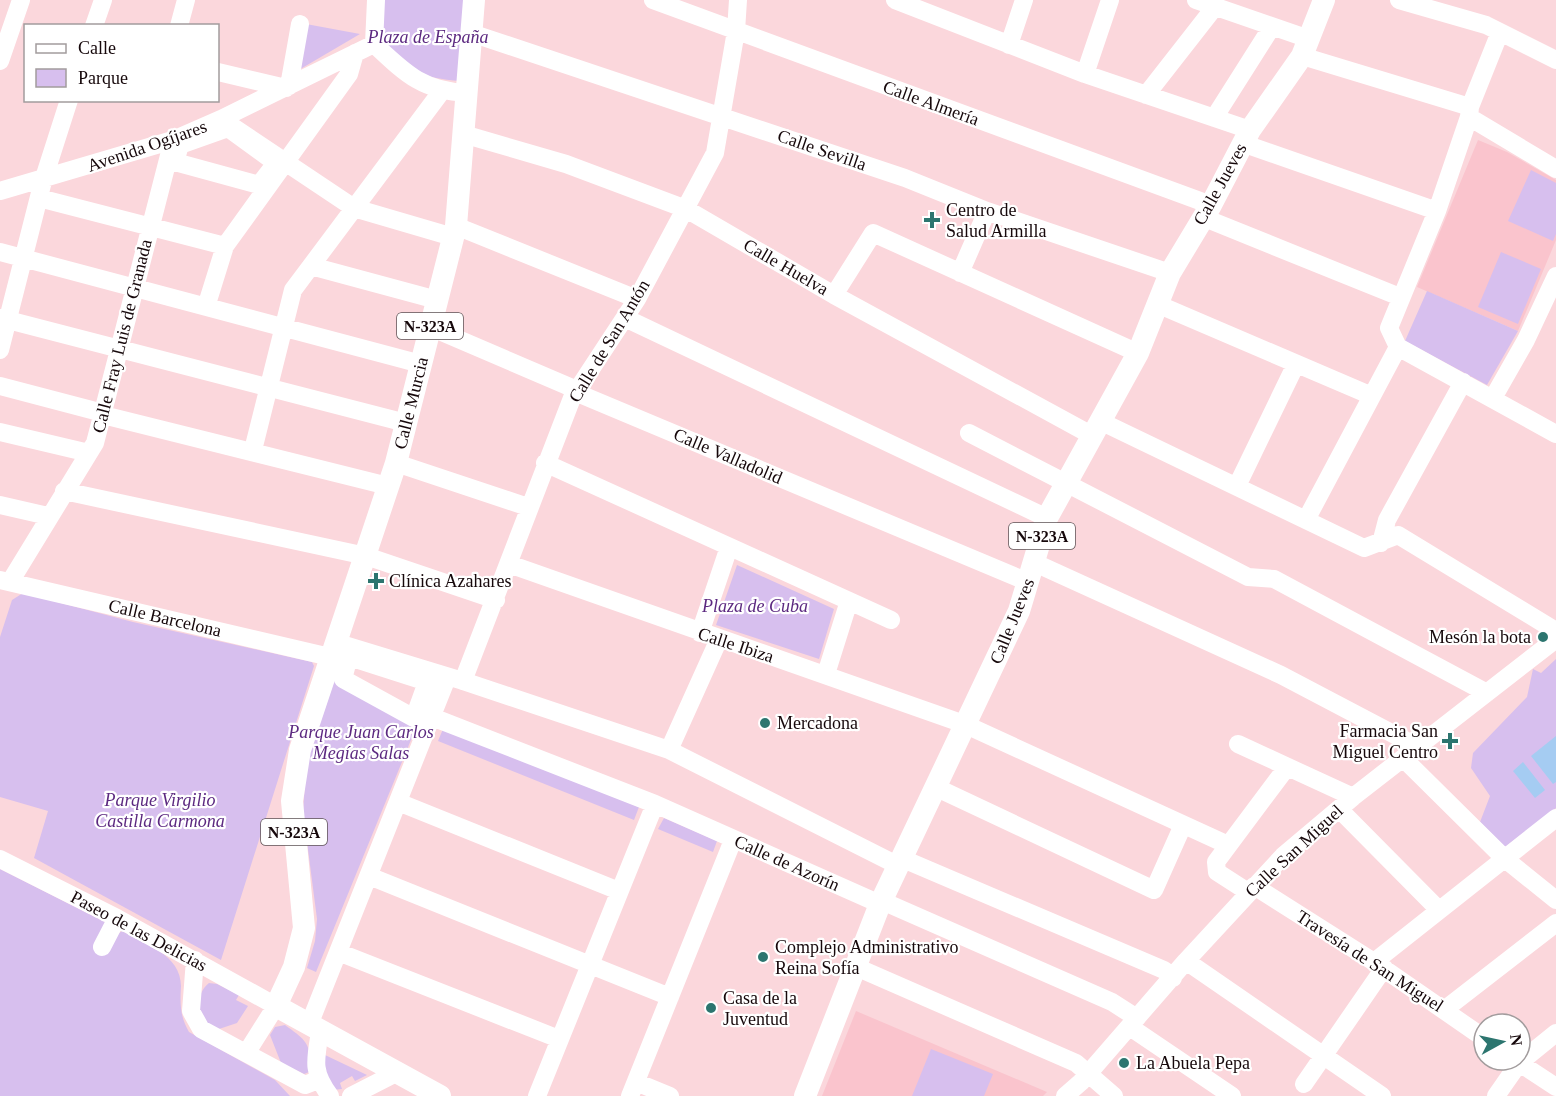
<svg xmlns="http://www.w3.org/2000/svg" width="1556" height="1096" viewBox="0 0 1556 1096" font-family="'Times New Roman',serif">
	<rect width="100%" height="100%" fill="#fbd7dc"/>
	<path fill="#fac4cd" d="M1478 140 1507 152 1556 180V240L1518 331 1417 287Z
		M856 1011 1047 1092 1043 1096H822Z"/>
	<path fill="#d7bfee" d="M383 0H466L461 81C420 78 410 71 382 43Z
		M306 24 360 34 297 71Z
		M1531 170 1556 183V234L1553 241 1508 221Z
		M1501 252 1541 269 1518 324 1478 307Z
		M1427 291 1518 331 1487 385 1405 341Z
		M737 565 834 609 819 659 716 625Z
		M23 593 133 622 312 662 314 666 221 960 34 858 48 811 0 797V637L12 600Z
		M1556 659V808L1505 847 1480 822 1490 796 1471 768 1473 753 1527 697 1533 669 1541 673Z
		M336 675 414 718 409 733 413 735 316 972 307 968 315 941 317 919 303 811 305 784 309 756Z
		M443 729 639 807 634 820 438 741Z
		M664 818 717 841 713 852 658 829Z
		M0 869 105 922 112 938 122 931C145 943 181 955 181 986 180 1005 180 1016 189 1032L275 1080 290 1096H0Z
		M209 983 217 984 239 995 236 1000 248 1006 237 1023 219 1029C215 1027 209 1025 206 1022 194 1012 198 991 209 983Z
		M285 1025C307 1041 312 1044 309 1072L304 1074 281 1063 270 1035 275 1027Z
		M931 1049 993 1074 984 1096H912Z
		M325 1055 367 1075 355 1081 352 1076 340 1083 342 1089 332 1090 324 1081Z"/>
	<path fill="#a5ccf2" d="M1556 736V782L1553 784 1531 756Z
		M1523 762 1545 790 1535 798 1513 771Z"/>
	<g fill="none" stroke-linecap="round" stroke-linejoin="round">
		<path stroke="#fff" stroke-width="18" d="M376 0 374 44C405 73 422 91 467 93
			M653 0 1211 205
			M895 0 1085 74 1250 130
			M1196 0 1309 39
			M1399 0 1486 25 1556 60
			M94 26 103 0
			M179 26 186 0
			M471 33 905 178 987 211 1170 273
			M1009 45 1024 0
			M1302 56 1470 107 1469 117 1437 211 1389 328 1398 347
			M0 61 21 0
			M218 72 286 88
			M1085 74 1110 0
			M289 86 300 24
			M1146 95 1214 8
			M1470 107 1500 32
			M1469 117 1556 169
			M1214 118 1271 28
			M221 119 354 208 453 237
			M228 128 276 163 259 185 175 162 180 145Z
			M463 134 566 164 686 209 834 295 1093 436
			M1242 143 1437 211
			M0 191 173 140 221 119 374 44
			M39 198 225 246
			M1202 217 1400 297
			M456 226 637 299
			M0 252 421 364
			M311 266 437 300
			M960 273 987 211
			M834 295 873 233 1138 353
			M1157 304 1372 396
			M206 307 225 246 349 74 355 53
			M0 318 406 423
			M625 318 1047 518
			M430 327 577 390 582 395 1028 582
			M1398 347 1556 434
			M0 350 43 181 69 100
			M0 386 103 413
			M1493 398 1526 340 1556 276
			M103 415 388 486
			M1102 422 1364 548 1398 535 1556 631
			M0 432 89 453
			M969 433 1248 577 1274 579 1487 693
			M253 450 293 290 441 92
			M396 463 528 507
			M545 463 891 620
			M1237 486 1296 364
			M64 491 366 556 496 600
			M0 505 48 516
			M1306 520 1398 347
			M1381 543 1387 520 1463 382
			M1035 563 1281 675 1418 747
			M509 564 964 724 1228 845
			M0 580 330 657
			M10 582 95 443 173 140
			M700 633 729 547
			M335 642 463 681 669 750 899 866
			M349 657 427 682 414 718 343 679Z
			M826 674 849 601
			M463 681 572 398 637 299 715 153 736 31 738 0
			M432 717 655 804 880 904H889L1112 1002 1137 1018
			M1238 744 1353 797
			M669 750 719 639
			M1404 759 1505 859 1556 900
			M935 787 1154 890 1183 825
			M398 802 619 891
			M1339 809 1439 910
			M0 859 117 918 276 1006 247 1052
			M903 859 1164 970 1173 978
			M369 876 670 997
			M1254 886 1374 962 1484 1038
			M1248 892 1217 872 1216 862 1287 767
			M102 947 117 918
			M338 952 559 1039
			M195 960 191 1011 201 1029 305 1085 318 1080
			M1186 961 1382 1096
			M1374 962 1556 818
			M856 967 1076 1063 1114 1096
			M1444 1010 1556 923
			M309 1025 447 678
			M1130 1027 1232 1096
			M320 1032C315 1061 312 1072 330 1096
			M1515 1060 1556 1087
			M636 1082 670 1096
			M1304 1084 1384 968
			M351 1096 398 1072
			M537 1096 655 804
			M630 1096 733 840
			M1065 1096 1081 1082 1186 961 1283 856 1353 797 1556 639
			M1496 1096 1519 1063 1556 1033"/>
		<path stroke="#fff" stroke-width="22" d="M440 1096 276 1006 294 967 304 928 292 801 300 750 396 463 456 226 474 0
			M805 1096 880 904 1019 611 1047 518 1138 353 1170 273 1211 205 1250 130 1302 56 1324 0"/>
	</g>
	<g fill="#2c756f" stroke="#fff" stroke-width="2">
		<path d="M929 211h6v6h6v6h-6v6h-6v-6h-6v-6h6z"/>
		<path d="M373 572h6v6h6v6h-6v6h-6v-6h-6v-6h6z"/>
		<circle cx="1543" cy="637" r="6"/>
		<circle cx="765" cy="723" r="6"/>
		<path d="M1447 732h6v6h6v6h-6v6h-6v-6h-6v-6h6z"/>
		<circle cx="763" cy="957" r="6"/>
		<circle cx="711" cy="1008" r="6"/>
		<circle cx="1124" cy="1063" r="6"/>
	</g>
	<g text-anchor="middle" stroke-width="4.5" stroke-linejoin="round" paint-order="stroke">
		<g fill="#fff" stroke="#5c5254" stroke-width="1.5">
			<rect x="397" y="313" width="66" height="26" rx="4.5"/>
			<rect x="1009" y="523" width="66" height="26" rx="4.5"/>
			<rect x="261" y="819" width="66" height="26" rx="4.5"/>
		</g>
		<g font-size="16" font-weight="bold" fill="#16080b">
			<text x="430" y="332">N-323A</text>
			<text x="1042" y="542">N-323A</text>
			<text x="294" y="838">N-323A</text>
		</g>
		<g font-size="18" font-style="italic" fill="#5c2980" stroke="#fff">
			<text x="428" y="43">Plaza de España</text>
			<text x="755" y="612">Plaza de Cuba</text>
			<text x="361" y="738">Parque Juan Carlos<tspan x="361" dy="21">Megías Salas</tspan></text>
			<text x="160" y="806">Parque Virgilio<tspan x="160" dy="21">Castilla Carmona</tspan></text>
		</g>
		<g font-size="18" fill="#16080b" stroke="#fff">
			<text transform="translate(931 103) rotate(20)" y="6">Calle Almería</text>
			<text transform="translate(147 146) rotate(-19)" y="6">Avenida Ogíjares</text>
			<text transform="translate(822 150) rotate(19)" y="6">Calle Sevilla</text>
			<text transform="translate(1220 184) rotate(-61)" y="6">Calle Jueves</text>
			<text transform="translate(786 267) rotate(30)" y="6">Calle Huelva</text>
			<text transform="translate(122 336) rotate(-76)" y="6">Calle Fray Luis de Granada</text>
			<text transform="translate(609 341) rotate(-59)" y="6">Calle de San Antón</text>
			<text transform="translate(411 403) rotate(-76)" y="6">Calle Murcia</text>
			<text transform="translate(728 456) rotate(23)" y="6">Calle Valladolid</text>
			<text transform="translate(165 618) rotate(13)" y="6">Calle Barcelona</text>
			<text transform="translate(1012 621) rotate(-68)" y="6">Calle Jueves</text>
			<text transform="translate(736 645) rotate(18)" y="6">Calle Ibiza</text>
			<text transform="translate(1294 851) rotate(-43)" y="6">Calle San Miguel</text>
			<text transform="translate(787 863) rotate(24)" y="6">Calle de Azorín</text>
			<text transform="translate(139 931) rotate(28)" y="6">Paseo de las Delicias</text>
			<text transform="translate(1370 961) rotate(33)" y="6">Travesía de San Miguel</text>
		</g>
		<g font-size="18" fill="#16080b" stroke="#fff" text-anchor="start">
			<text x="946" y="216">Centro de<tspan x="946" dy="21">Salud Armilla</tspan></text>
			<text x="389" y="587">Clínica Azahares</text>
			<text x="1531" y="643" text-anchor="end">Mesón la bota</text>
			<text x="777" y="729">Mercadona</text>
			<text x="1438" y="737" text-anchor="end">Farmacia San<tspan x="1438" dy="21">Miguel Centro</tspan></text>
			<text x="775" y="953">Complejo Administrativo<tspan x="775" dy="21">Reina Sofía</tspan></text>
			<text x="723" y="1004">Casa de la<tspan x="723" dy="21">Juventud</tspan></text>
			<text x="1136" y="1069">La Abuela Pepa</text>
		</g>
	</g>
	<rect x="24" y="24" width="195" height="78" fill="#ffffff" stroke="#a29c9d" stroke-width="1.5"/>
	<rect x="36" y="44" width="30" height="9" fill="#ffffff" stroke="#a29c9d" stroke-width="1.5"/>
	<text x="78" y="54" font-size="18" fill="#16080b">Calle</text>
	<rect x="36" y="69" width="30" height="18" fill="#d7bfee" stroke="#a29c9d" stroke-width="1.5"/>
	<text x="78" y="84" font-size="18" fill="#16080b">Parque</text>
	<g transform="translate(1502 1042) rotate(82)"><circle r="28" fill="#ffffff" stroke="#a29c9d" stroke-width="1.5"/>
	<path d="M0-4.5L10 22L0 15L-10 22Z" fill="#2c756f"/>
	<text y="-9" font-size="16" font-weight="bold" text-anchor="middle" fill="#16080b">N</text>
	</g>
</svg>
